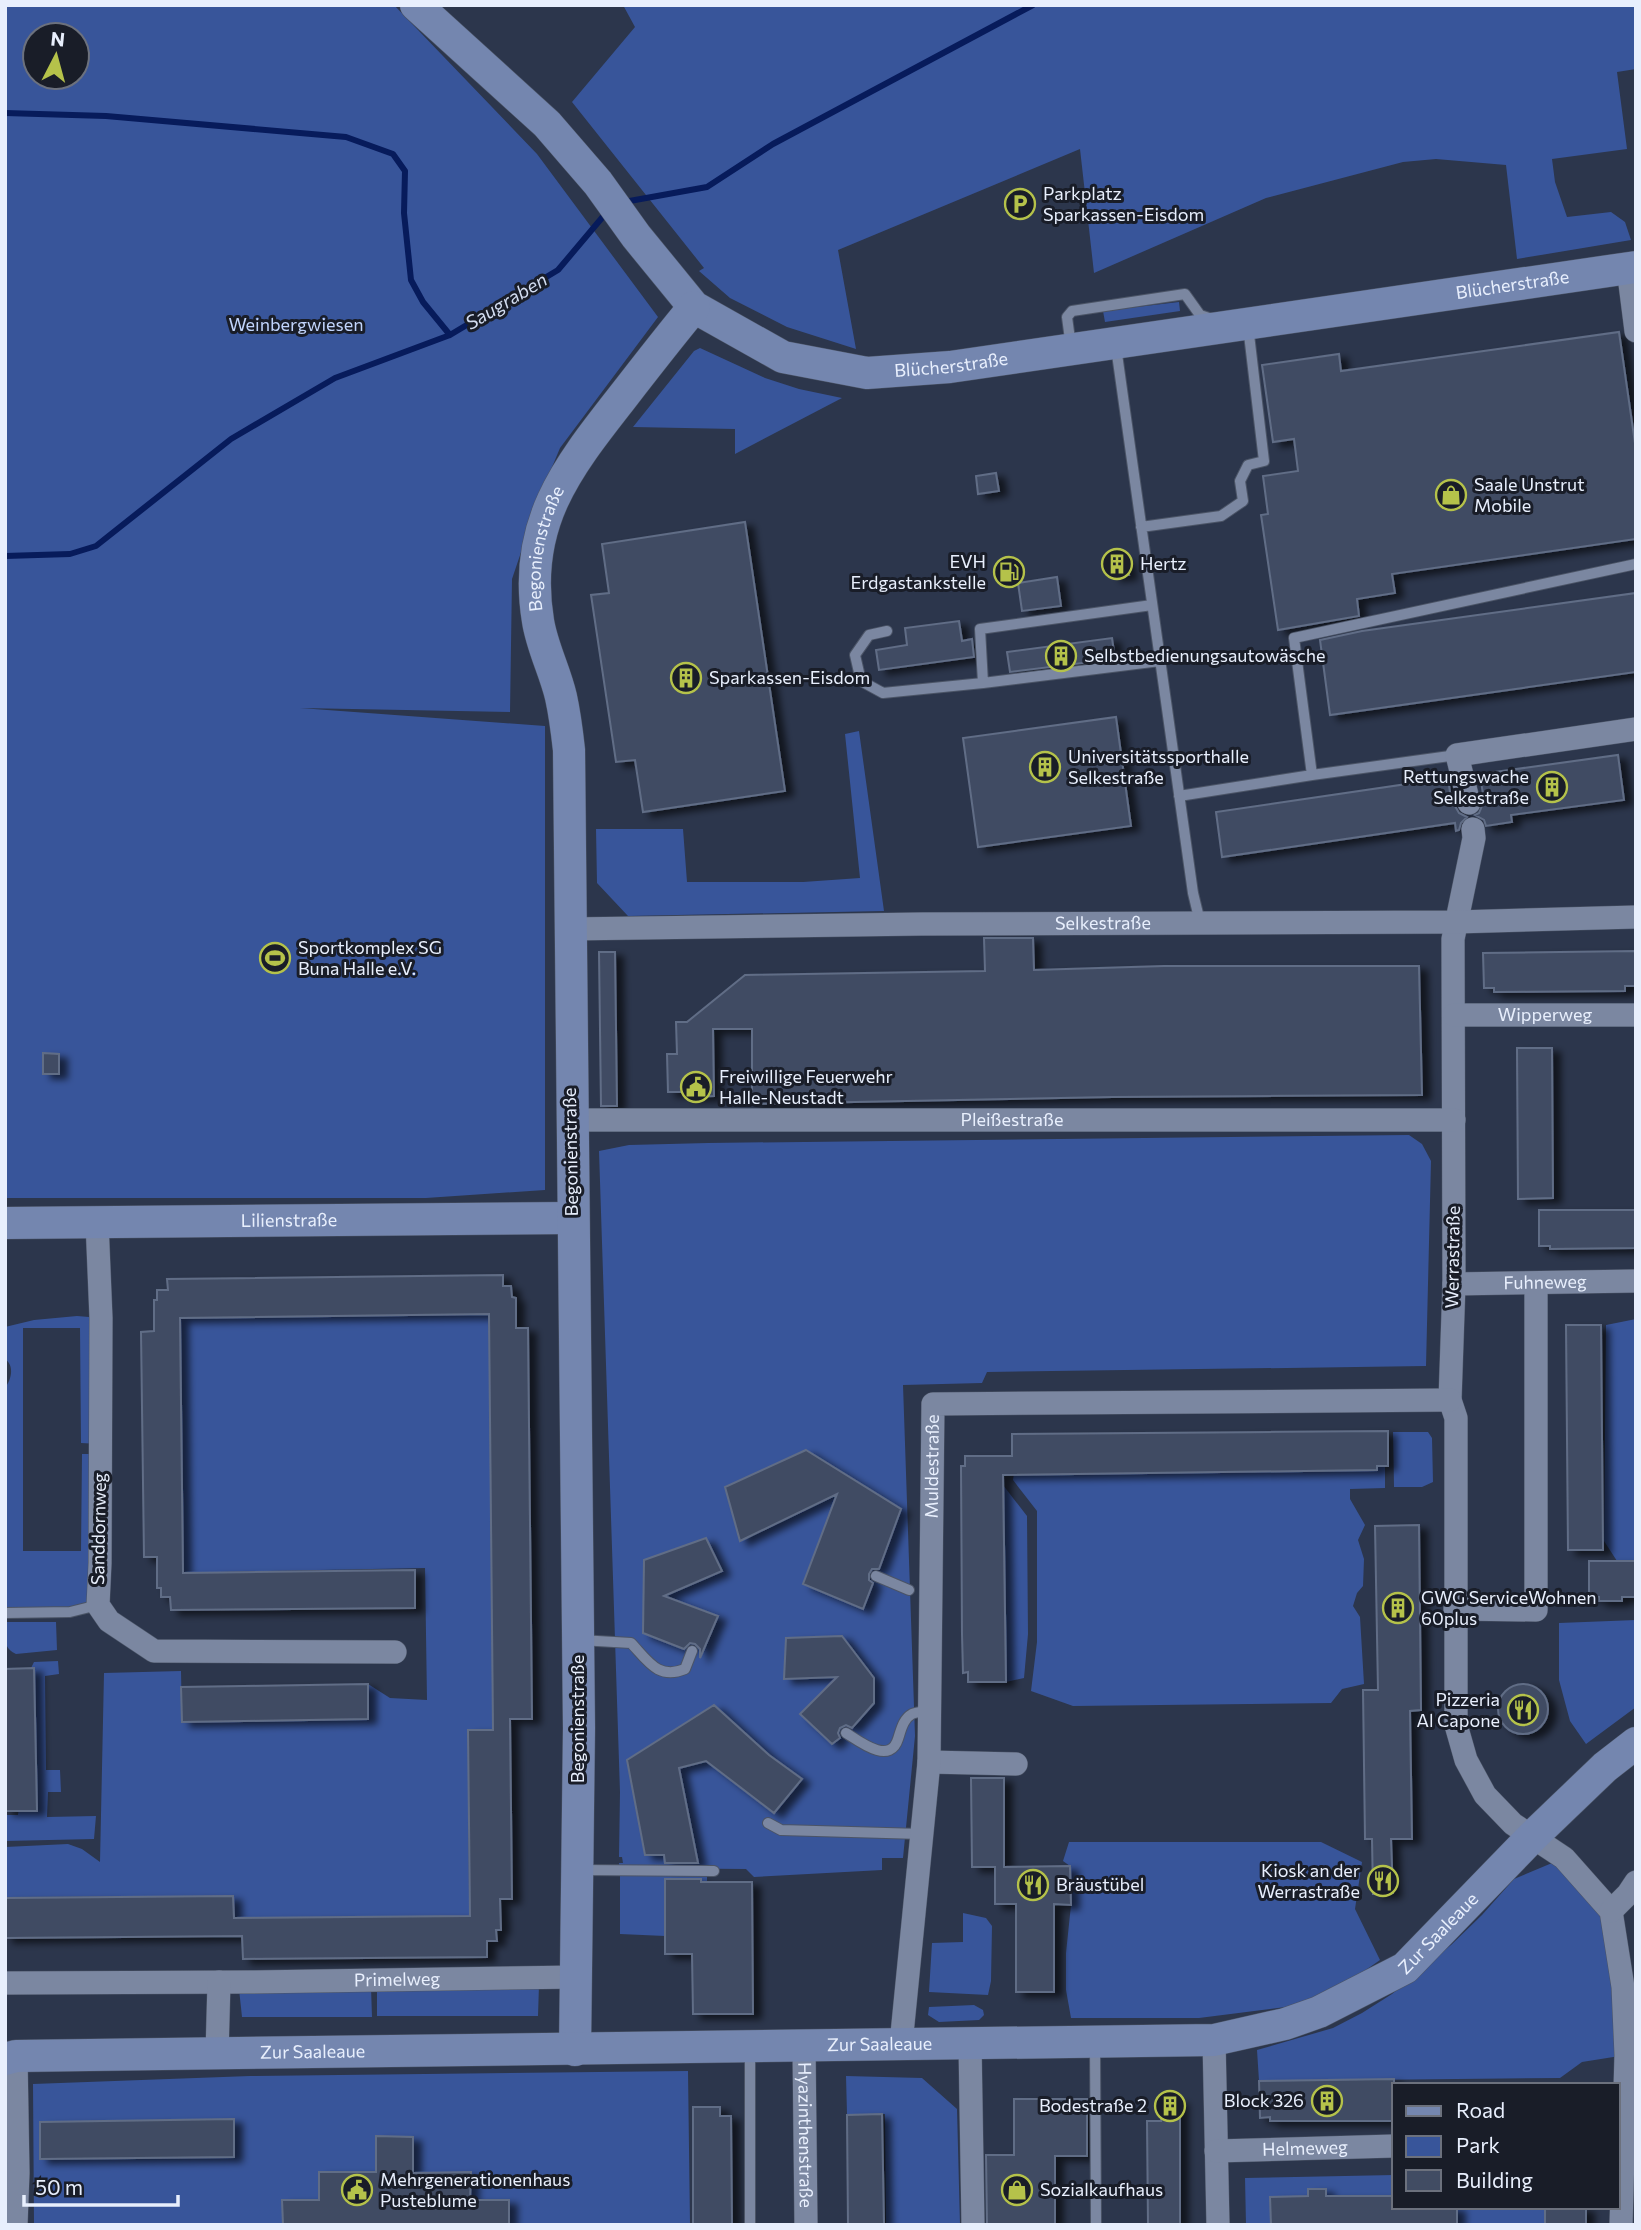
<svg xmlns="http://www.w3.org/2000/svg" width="1641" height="2230" viewBox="0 0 1641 2230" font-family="Commissioner,sans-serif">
	<defs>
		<filter id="shadow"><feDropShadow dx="8" dy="4.5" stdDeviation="3.5" flood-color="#0009"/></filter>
	</defs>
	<rect width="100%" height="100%" fill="#2c364c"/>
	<path fill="#38559a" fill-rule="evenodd" d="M5 5H394L537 154 658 317 560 448 540 496 512 579 510 712 300 708 545 726V1190L426 1198H5ZM35 35H77V77H35Z
		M623 5H1636V69L1617 72 1627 149 1552 159 1555 182 1567 217 1611 212 1625 222 1631 240 1517 259 1506 165 1436 159 1403 162 1266 198 1094 273 1080 149 838 250 856 349 787 327 730 298 699 271 704 268 572 102 635 27Z
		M1179 302 1180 311 1105 322 1103 311Z
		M700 348 765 378 799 389 842 398 735 454V429L633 427 694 351Z
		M859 731 884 911 628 916 597 883 596 829H683L687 882H803L860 878 845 734Z
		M1409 1135 1422 1144 1431 1161 1426 1366 987 1372 982 1383 903 1385 915 1736 903 1858H882V1870L754 1877 746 1869 619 1868V1863H623L622 1857H619L620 1792 599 1151 629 1145 708 1143Z
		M503 1314 489 1328 493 1719 496 1730 468 1731 469 1898 487 1916 234 1918 233 1896 5 1897V1847L68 1844 82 1849 100 1862 104 1673 181 1671 182 1722 368 1719V1684L390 1698 427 1700 425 1568 170 1573 168 1318Z
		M77 1316 101 1318 100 1444 81 1443 80 1328H23V1551H81L82 1454H100L98 1605 5 1611V1388C11 1380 15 1366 5 1359V1327L34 1320Z
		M1636 1319V1561H1617L1604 1541 1606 1325Z
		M1393 1432H1428L1432 1438 1433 1482 1422 1487H1394Z
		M1377 1466H1385V1488L1350 1489V1499L1365 1525 1358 1540 1364 1559 1363 1586 1357 1593 1353 1606 1360 1617 1364 1684 1342 1689 1331 1703 1073 1706 1031 1691 1037 1642V1511L1013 1480 1014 1473 1022 1475 1340 1471 1341 1467 1358 1470H1376Z
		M1003 1485 1027 1516 1028 1634 1024 1678 1006 1682Z
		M1636 1620V1707L1586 1744 1570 1721 1559 1680V1623Z
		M5 1622H56L57 1650 16 1654C2 1648 5 1635 5 1622Z
		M58 1661 59 1674 45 1676 46 1770H60L61 1792H48L47 1817 96 1816 94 1839 5 1841V1815H18L34 1669 31 1668 34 1662Z
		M1069 1842H1321L1362 1862 1355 1909 1380 1960 1339 1989 1301 2005 1199 2018H1071L1066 1990V1953L1071 1905 1070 1866 1063 1861Z
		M1564 1858 1611 1911 1626 2055 1582 2062 1560 2078 1259 2081 1257 2050 1333 2028 1362 2013 1392 1994 1451 1945 1482 1915 1514 1879Z
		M620 1875H707V1882H665V1936L620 1934Z
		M963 1913 986 1918 992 1926 991 1981 988 1995 929 1992 932 1943 963 1942Z
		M539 1985 538 2016H377V1988Z
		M371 1987 372 2017H242L239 1989Z
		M974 2005 983 2010 984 2015 979 2020 939 2022 928 2015 929 2007Z
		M688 2071 690 2225H34L33 2084 250 2076Z
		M846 2076 922 2078 957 2109 960 2225H886L885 2114H847Z
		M1394 2175V2207H1545V2225H1246L1245 2178Z"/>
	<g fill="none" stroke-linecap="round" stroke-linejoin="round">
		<path stroke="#071b5b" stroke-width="6" d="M5 113 106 116 346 137 393 154 405 171 404 213 411 280 423 302 450 335
			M624 202 707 187 773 144 1033 5
			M5 556 70 554 96 546 231 439 335 378 450 335 558 270 606 213"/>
	</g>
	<path fill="#414c63" stroke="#616d86" stroke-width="2" filter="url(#shadow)" d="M1619 332 1636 450V539L1392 574 1395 593 1357 599 1359 616 1278 630 1261 515 1268 514 1263 476 1298 471 1294 439 1273 442 1262 365 1339 354 1341 371Z
		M996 473 999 491 978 494 976 476Z
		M745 522 785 791 643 812 635 760 616 762 591 595 609 593 602 544Z
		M1126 557 1129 575 1113 577 1110 559Z
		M1057 577 1061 606 1022 611 1018 583Z
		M1636 593V672L1330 715 1320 640 1362 631Z
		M959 621 962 641 972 639 974 657 879 670 876 650 907 645 905 628Z
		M1112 638 1115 659 1010 672 1007 652Z
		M1116 717 1131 826 978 847 963 738Z
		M1618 755 1624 800 1511 815 1512 822 1486 826 1484 820 1475 815 1479 813 1484 801 1480 774Z
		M1448 778 1452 806H1455L1459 813 1467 817 1461 823 1459 830 1456 831 1455 823 1222 857 1216 812Z
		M984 938H1033L1034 970 1164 966H1419L1422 1095 1112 1097 752 1104V1029H713L714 1096 686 1097V1092H668L667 1054H677L676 1022H687L745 975 985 971Z
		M1636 951V986H1625V991L1494 992V988H1484L1483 953Z
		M599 952H615L617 1106H601Z
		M1517 1048H1552L1553 1198 1518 1199Z
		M43 1053 59 1054V1074H43Z
		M1539 1210H1636V1248L1550 1249V1246H1539Z
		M503 1275V1286H511L512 1297 516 1298V1328H528L532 1719H510L512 1899H500L501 1930H496L497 1941H487V1957L243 1959 242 1936 5 1938V1898L233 1896 234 1918 470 1916 468 1730H493L489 1314 180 1318 183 1573 415 1570V1608L171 1610 170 1597H161V1588H157V1557H144L141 1332 154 1331V1300H157V1290H168L167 1279Z
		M1566 1325H1601L1603 1550H1568Z
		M1388 1431V1466H1377V1470L1003 1475 1006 1682H968V1672L963 1673 962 1634 961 1466H965V1456H1012V1434Z
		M806 1450 901 1509 879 1569H872L869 1574V1580L873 1583 863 1609 803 1584 837 1494 740 1541 725 1487Z
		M1419 1525 1421 1710 1410 1711 1412 1839H1391L1393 1893 1373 1894 1372 1839H1365L1363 1690H1378L1375 1526Z
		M706 1538 722 1571 664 1596 718 1616 700 1658V1649L695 1644 690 1643 684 1649 643 1633 644 1560Z
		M1589 1561H1636V1597H1622V1601H1599V1597H1589Z
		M842 1636 874 1678V1703L852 1728 846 1725 840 1728 838 1733 840 1738 832 1744 800 1714 837 1677 784 1679 786 1638Z
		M34 1668 37 1811H5V1669Z
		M1498 1709a25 25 0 1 1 50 0a25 25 0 1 1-50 0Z
		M368 1684V1719L182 1722 181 1687Z
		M714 1705 769 1755 802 1779 774 1813 706 1761 679 1768 698 1863H665L664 1855H645L627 1760Z
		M971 1778H1004V1867L1070 1866 1071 1905 1054 1904V1992H1016V1904H995V1867H972Z
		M665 1879H701V1882H752L753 2014H693L692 1954H665Z
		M1394 2079V2121H1270V2117L1260 2118 1259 2081Z
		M1014 2099H1087V2156H1055V2225H987L986 2155H1014Z
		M1161 2100H1180V2225H1148L1147 2121H1161Z
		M693 2107H720V2116H731L732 2225H693Z
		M882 2114 884 2225H848L847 2115Z
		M234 2119V2157L40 2159V2122Z
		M376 2136 413 2137V2173L471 2172 470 2200H509V2225H283L282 2200H319V2172H376Z
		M1308 2189H1326V2196H1394V2207H1457V2225H1271L1270 2197 1308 2196Z
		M1545 2207 1586 2208V2225H1545Z"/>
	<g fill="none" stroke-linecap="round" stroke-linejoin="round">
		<g stroke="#4b5466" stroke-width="12">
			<path id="lane" d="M1071 347 1067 317 1072 311 1185 294 1200 315 1212 319
				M1116 347 1193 893 1200 922
				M1141 527 1221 516 1243 501 1240 481 1248 465 1264 461 1248 326
				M887 631 869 635 855 655 861 681 883 693 983 683 1160 661
				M983 683 980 629 1152 605
				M1312 775 1457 755
				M1179 796 1312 775 1294 638 1636 564
				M876 1576 909 1590
				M5 1613 70 1612 98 1605
				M580 1640 631 1643C648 1661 658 1680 685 1669L692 1651
				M846 1733C860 1742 890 1765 898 1739 901 1730 903 1719 912 1714 916 1712 924 1712 929 1711
				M768 1823 781 1830 921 1834
				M580 1870 714 1871
				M1095 2046 1096 2225
				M750 2225V2050"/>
		</g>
		<g stroke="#4b5466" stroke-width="24">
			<g id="street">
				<path d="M1628 268 1636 331"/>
				<path d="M1469 803 1457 755 1636 729"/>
				<path d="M1473 829 1474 838 1453 939 1454 1284 1450 1400 1456 1418V1725L1466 1760 1485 1795 1513 1824 1564 1858 1611 1911 1623 1987 1626 2055 1621 2225"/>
				<path id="s1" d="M569 929 922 924 1456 922 1636 917"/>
				<path id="s2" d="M1454 1015H1636"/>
				<path id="s3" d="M571 1120H1454"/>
				<path d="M97 1222 101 1318 100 1563 98 1605 109 1621 154 1651 395 1652"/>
				<path id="s4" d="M1454 1284 1636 1281"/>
				<path d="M1455 1609 1536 1610V1284"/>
				<path d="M929 1762 1016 1764"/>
				<path d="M1611 1911 1628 1894 1636 1882"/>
				<path id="s5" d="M5 1983 250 1982 576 1977"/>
				<path d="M1214 2040 1218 2225"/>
				<path d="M970 2043 973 2225"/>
				<path id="s6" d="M901 2044 929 1762 933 1404 1450 1400"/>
				<path id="s7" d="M804 2046 806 2225"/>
				<path d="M217 2054 219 1982"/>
				<path id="s8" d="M1216 2151 1394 2146"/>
				<path d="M16 2225 18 2173 16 2056"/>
			</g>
		</g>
		<g stroke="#4b5466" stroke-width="33">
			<g id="secondary">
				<path id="s9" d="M416 5 547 124 598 183 636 236 694 307 783 357 867 373 950 367 1636 267"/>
				<path id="s10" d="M5 1223 572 1218"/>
				<path id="s11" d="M575 2050 579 1728 569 750C567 732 565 715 561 697 555 671 542 647 538 621 522 525 566 469 621 399 645 368 669 337 694 307"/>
				<path id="s12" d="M5 2059 16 2056 1214 2040 1285 2024 1319 2012 1405 1968 1532 1837 1605 1767 1636 1743"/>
			</g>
		</g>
		<use href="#lane" stroke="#7b87a1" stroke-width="10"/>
		<use href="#street" stroke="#7b87a1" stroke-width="23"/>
		<use href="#secondary" stroke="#7486af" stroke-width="32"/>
	</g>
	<defs>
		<g id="parking-ring" transform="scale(1.575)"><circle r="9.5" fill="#191d28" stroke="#b5c24a" stroke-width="1.5"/><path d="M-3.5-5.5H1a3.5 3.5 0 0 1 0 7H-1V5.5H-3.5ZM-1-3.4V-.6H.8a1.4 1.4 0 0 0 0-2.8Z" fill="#b5c24a"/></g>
		<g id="shop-ring" transform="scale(1.575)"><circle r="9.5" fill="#191d28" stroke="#b5c24a" stroke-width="1.5"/><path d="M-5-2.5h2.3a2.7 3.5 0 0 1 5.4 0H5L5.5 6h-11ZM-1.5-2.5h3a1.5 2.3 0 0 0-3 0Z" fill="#b5c24a"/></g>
		<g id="building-ring" transform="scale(1.575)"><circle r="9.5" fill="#191d28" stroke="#b5c24a" stroke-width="1.5"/><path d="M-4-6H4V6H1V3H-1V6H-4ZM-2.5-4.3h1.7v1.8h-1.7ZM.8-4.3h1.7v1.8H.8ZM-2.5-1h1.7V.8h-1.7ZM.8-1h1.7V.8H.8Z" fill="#b5c24a"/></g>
		<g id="fuel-ring" transform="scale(1.575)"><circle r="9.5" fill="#191d28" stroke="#b5c24a" stroke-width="1.5"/><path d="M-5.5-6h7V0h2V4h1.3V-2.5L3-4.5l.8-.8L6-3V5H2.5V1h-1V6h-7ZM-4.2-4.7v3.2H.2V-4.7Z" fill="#b5c24a"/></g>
		<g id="stadium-ring" transform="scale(1.575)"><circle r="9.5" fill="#191d28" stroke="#b5c24a" stroke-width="1.5"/><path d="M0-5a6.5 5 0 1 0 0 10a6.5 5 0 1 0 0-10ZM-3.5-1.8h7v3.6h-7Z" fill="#b5c24a"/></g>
		<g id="civic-ring" transform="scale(1.575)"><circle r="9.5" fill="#191d28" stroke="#b5c24a" stroke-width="1.5"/><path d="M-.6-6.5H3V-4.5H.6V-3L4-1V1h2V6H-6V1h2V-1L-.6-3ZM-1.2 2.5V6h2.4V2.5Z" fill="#b5c24a"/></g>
		<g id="restaurant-ring" transform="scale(1.575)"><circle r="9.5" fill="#191d28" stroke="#b5c24a" stroke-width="1.5"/><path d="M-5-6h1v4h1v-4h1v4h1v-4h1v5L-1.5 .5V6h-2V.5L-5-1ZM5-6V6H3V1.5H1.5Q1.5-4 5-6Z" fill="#b5c24a"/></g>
	</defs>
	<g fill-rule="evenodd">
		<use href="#parking-ring" x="1020" y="204"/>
		<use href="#shop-ring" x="1451" y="495"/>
		<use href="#building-ring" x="1117" y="564"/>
		<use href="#fuel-ring" x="1009" y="572"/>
		<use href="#building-ring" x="1061" y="656"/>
		<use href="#building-ring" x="686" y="678"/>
		<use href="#building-ring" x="1045" y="767"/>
		<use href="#building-ring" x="1552" y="787"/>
		<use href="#stadium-ring" x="275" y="958"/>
		<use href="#civic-ring" x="696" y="1087"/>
		<use href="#building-ring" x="1398" y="1608"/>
		<use href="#restaurant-ring" x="1523" y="1710"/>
		<use href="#restaurant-ring" x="1383" y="1881"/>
		<use href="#restaurant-ring" x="1033" y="1885"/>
		<use href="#building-ring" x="1327" y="2101"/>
		<use href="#building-ring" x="1170" y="2106"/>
		<use href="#civic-ring" x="357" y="2190"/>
		<use href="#shop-ring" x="1017" y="2190"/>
	</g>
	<g text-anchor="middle" stroke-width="6" stroke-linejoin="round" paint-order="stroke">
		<g font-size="18" fill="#e8effd" stroke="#191d28" text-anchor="start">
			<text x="1043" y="200">Parkplatz<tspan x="1043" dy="21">Sparkassen-Eisdom</tspan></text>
			<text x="1474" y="491">Saale Unstrut<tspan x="1474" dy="21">Mobile</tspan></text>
			<text x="986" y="568" text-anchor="end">EVH<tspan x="986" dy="21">Erdgastankstelle</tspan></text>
			<text x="1140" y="570">Hertz</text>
			<text x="1084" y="662">Selbstbedienungsautowäsche</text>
			<text x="709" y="684">Sparkassen-Eisdom</text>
			<text x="1068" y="763">Universitätssporthalle<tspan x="1068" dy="21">Selkestraße</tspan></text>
			<text x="1529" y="783" text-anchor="end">Rettungswache<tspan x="1529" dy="21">Selkestraße</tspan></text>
			<text x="298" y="954">Sportkomplex SG<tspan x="298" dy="21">Buna Halle e.V.</tspan></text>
			<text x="719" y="1083">Freiwillige Feuerwehr<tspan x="719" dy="21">Halle-Neustadt</tspan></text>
			<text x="1421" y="1604">GWG ServiceWohnen<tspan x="1421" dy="21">60plus</tspan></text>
			<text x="1500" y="1706" text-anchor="end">Pizzeria<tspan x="1500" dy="21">Al Capone</tspan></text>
			<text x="1360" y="1877" text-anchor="end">Kiosk an der<tspan x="1360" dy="21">Werrastraße</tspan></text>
			<text x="1056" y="1891">Bräustübel</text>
			<text x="1304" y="2107" text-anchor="end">Block 326</text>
			<text x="1147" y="2112" text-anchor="end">Bodestraße 2</text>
			<text x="380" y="2186">Mehrgenerationenhaus<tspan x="380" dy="21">Pusteblume</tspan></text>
			<text x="1040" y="2196">Sozialkaufhaus</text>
		</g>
		<g font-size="18" fill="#e8effd" stroke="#191d28">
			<text dy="6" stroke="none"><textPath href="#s9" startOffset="1251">Blücherstraße</textPath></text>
			<text dy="6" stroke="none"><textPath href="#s9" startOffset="684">Blücherstraße</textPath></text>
			<text dy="6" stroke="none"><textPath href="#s11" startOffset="1507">Begonienstraße</textPath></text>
			<text dy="6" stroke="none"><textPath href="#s1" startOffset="534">Selkestraße</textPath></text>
			<text dy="6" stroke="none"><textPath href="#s2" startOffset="91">Wipperweg</textPath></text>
			<text dy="6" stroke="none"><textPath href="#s3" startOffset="441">Pleißestraße</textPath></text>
			<text transform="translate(571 1152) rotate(-91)" y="6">Begonienstraße</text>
			<text dy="6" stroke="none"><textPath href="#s10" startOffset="284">Lilienstraße</textPath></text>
			<text transform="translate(1453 1257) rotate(-89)" y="6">Werrastraße</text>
			<text dy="6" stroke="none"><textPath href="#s4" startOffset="91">Fuhneweg</textPath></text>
			<text dy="6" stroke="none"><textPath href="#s6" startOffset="579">Muldestraße</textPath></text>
			<text transform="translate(99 1529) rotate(-89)" y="6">Sanddornweg</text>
			<text transform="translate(578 1719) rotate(-90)" y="6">Begonienstraße</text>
			<text dy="6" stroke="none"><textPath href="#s12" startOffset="1463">Zur Saaleaue</textPath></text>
			<text dy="6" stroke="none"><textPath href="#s5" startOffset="392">Primelweg</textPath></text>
			<text dy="6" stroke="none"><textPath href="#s12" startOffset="875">Zur Saaleaue</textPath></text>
			<text dy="6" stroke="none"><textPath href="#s12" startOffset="308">Zur Saaleaue</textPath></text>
			<text dy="6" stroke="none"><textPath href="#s7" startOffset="89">Hyazinthenstraße</textPath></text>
			<text dy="6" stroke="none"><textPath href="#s8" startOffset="89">Helmeweg</textPath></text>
		</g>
		<g font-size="18" fill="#c2d5fd" stroke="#191d28">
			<text x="296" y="331">Weinbergwiesen</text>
		</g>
		<g font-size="19" font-style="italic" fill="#d3ddf1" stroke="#191d28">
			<text transform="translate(506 301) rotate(-31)" y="7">Saugraben</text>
		</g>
	</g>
	<rect width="1641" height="2230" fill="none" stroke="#e8effd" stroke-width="14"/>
	<rect x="1392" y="2083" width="228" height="126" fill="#191d28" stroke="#6c717d" stroke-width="2"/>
	<rect x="1406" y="2106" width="35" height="10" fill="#7486af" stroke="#6c717d" stroke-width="2"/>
	<text x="1456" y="2118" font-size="21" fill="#e8effd">Road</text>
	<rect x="1406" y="2136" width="35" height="21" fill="#38559a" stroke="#6c717d" stroke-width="2"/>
	<text x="1456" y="2153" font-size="21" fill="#e8effd">Park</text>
	<rect x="1406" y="2170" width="35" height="21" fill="#414c63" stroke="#6c717d" stroke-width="2"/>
	<text x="1456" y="2188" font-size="21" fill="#e8effd">Building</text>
	<g transform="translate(56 56) rotate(6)"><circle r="33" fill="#191d28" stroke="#6c717d" stroke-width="2"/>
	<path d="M0-5L12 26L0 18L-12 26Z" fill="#b5c24a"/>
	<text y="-10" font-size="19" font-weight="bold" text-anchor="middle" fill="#e8effd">N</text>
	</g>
	<path d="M24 2195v10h154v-10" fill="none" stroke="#e8effd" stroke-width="3.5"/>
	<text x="35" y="2195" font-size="21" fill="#e8effd" stroke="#191d28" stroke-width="5" paint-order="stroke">50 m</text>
</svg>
